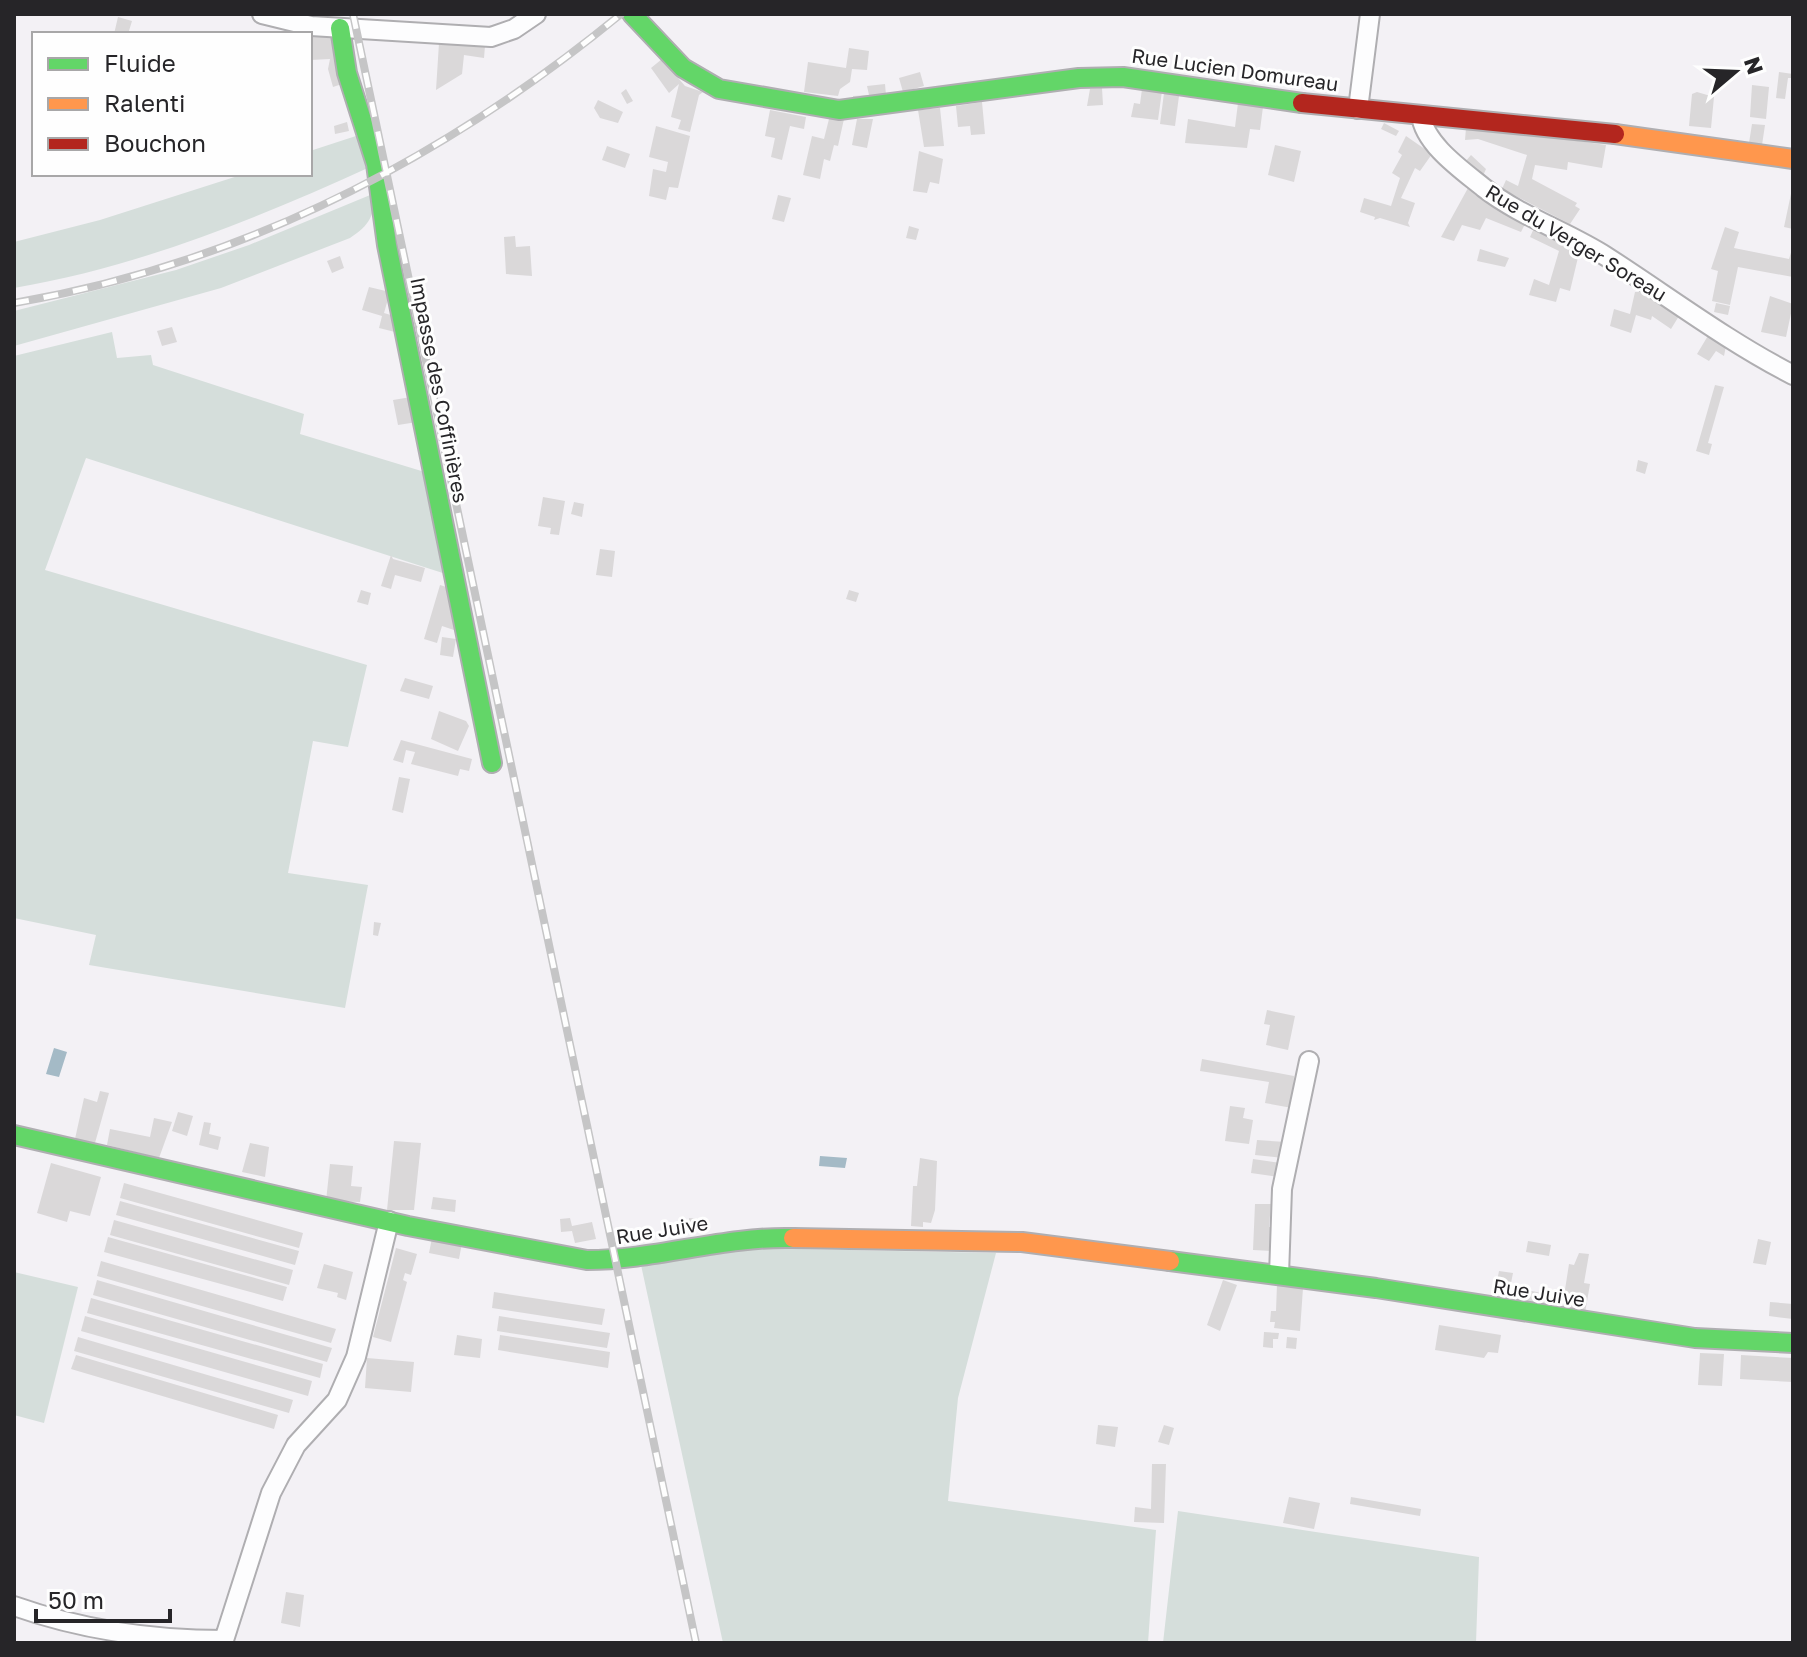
<svg xmlns="http://www.w3.org/2000/svg" width="1807" height="1657" viewBox="0 0 1807 1657" font-family="'Golos Text',sans-serif">
	<rect width="100%" height="100%" fill="#f3f1f5"/>
	<path fill="#d5dedb" d="M359 135 370 167C256 219 138 267 14 288V242L100 220 244 174H310V151Z
		M375 193C374 216 370 225 350 238L221 288 14 346V311L176 270 249 245Z
		M112 332 117 358 151 355 153 365 304 414 300 434 428 473 449 575 86 458 45 570 367 665 348 747 313 741 288 873 368 885 345 1008 89 965 96 935 14 918V356Z
		M750 1248 996 1253 958 1398 948 1501 1156 1530 1148 1643H723L641 1265Z
		M14 1272 78 1287 44 1423 14 1415Z
		M1178 1511 1479 1557 1476 1643H1163Z"/>
	<path fill="#a4bac6" d="M54 1048 67 1052 59 1077 46 1074Z
		M820 1156 847 1158 845 1168 819 1166Z"/>
	<path fill="#dad8d9" d="M118 17 132 21 128 34H114Z
		M313 34 334 37 345 83 333 87 328 69 330 59 310 60Z
		M439 43 485 46 484 58 464 55 462 74 436 90Z
		M849 48 869 51 867 70 852 69 850 82 840 89 838 96 804 92 808 62 846 68Z
		M662 59 685 86 703 92 699 95 690 132 678 129 681 120 671 117 679 84 669 93 651 68Z
		M920 72 924 86 903 92 899 78Z
		M1779 72 1793 74 1792 78H1788L1785 99 1776 98Z
		M885 84 886 95 853 99V96L869 95 867 86Z
		M1752 85 1769 87 1766 119 1750 117Z
		M1102 88 1103 105 1087 106 1090 89Z
		M626 89 633 101 627 104 621 93Z
		M1142 89 1162 91 1158 120 1131 117 1134 103 1140 104Z
		M1697 92 1714 97 1711 128 1689 126 1692 94Z
		M1164 93 1179 96 1175 126 1160 124Z
		M598 100 623 112 618 123 600 118 594 108Z
		M982 102 985 134 971 135 970 126 958 127 956 106Z
		M1238 103 1263 107 1260 130 1250 129 1247 148 1185 143 1188 119 1235 127Z
		M940 108 944 146 924 147 918 110Z
		M770 110 806 117 804 129 790 126 782 160 771 157 775 138 765 136Z
		M829 119H844L838 146 834 145 830 161 824 159 820 179 803 175 812 136 824 139Z
		M857 119H873L867 148 852 145Z
		M347 122 349 131 335 134 334 126Z
		M1384 123 1399 131 1396 136 1381 129Z
		M1752 124 1765 125 1762 145 1749 143Z
		M656 126 690 136 678 188 669 187 666 200 649 196 653 169 666 172 668 162 649 157Z
		M1480 127 1606 145 1602 168 1568 162 1567 170 1535 165 1532 179 1577 203 1575 206 1580 209 1570 224 1502 189 1506 180 1518 186 1527 155 1478 139 1465 140 1466 128Z
		M1406 136 1432 154 1420 171 1415 168 1401 198 1415 203 1408 223 1410 227 1380 218 1374 220 1375 217 1360 212 1364 198 1391 206 1400 178 1392 173 1402 155 1398 152Z
		M1275 145 1301 151 1294 182 1268 175Z
		M607 146 630 154 625 168 602 160Z
		M919 151 943 159 939 184 930 182 927 193 913 191Z
		M1471 155 1486 169 1482 178 1465 162Z
		M1468 188 1526 222 1521 232 1486 218 1480 230 1462 225 1454 241 1441 237Z
		M1792 189H1793V229L1784 227Z
		M778 195 791 198 784 222 772 219Z
		M909 226 919 229 916 240 906 238Z
		M1535 226 1580 249 1570 291 1560 288 1556 302 1529 295 1534 279 1549 285 1559 251 1530 237Z
		M1725 227 1739 232 1734 248 1789 259 1793 246V277L1738 267 1730 305 1712 301 1718 271 1711 269Z
		M515 236 516 247 530 246 532 276 506 274 504 237Z
		M1480 249 1509 258 1505 267 1477 261Z
		M340 256 344 268 332 273 327 261Z
		M369 287 390 292 384 313 394 316 395 332 379 328 382 316 362 310Z
		M1635 292H1643L1679 316 1671 329 1652 316 1651 320 1636 315 1631 333 1610 326 1614 309 1630 314Z
		M1770 296 1793 304 1786 337 1761 332Z
		M1716 303 1730 306 1728 315 1714 312Z
		M172 327 177 342 162 346 157 331Z
		M1709 334 1726 346 1724 356 1716 351 1709 361 1697 354Z
		M1715 385 1724 387 1708 443 1712 444 1709 455 1696 451Z
		M411 397 417 422 398 425 393 400Z
		M1638 460 1648 463 1645 474 1636 471Z
		M543 497 565 501 559 535 550 534 551 528 538 526Z
		M574 502 584 504 582 517 571 514Z
		M600 549 615 551 612 577 596 575Z
		M391 555 393 559 425 568 421 582 395 575 391 589 381 586Z
		M440 585 453 589 457 631 442 626 437 643 424 639Z
		M361 590 371 593 368 605 357 602Z
		M849 590 859 593 856 602 846 599Z
		M442 637 456 639 453 657 440 655Z
		M405 678 433 686 429 699 400 691Z
		M439 711 466 721 469 726 458 751 431 739Z
		M401 740 472 759 469 771 460 769 458 776 411 764 415 752 406 750 403 763 393 760Z
		M399 777 410 779 403 813 392 810Z
		M374 922 381 923 378 936 373 935Z
		M1267 1010 1295 1016 1288 1050 1266 1045 1270 1025 1264 1024Z
		M1202 1059 1294 1076 1292 1108 1265 1103 1269 1082 1200 1071Z
		M100 1091 109 1093 95 1143 75 1139 84 1098 97 1102Z
		M1230 1106 1245 1108 1243 1118 1253 1120 1249 1144 1225 1141Z
		M178 1112 193 1116 187 1136 172 1131Z
		M154 1118 172 1122 159 1158 107 1145 110 1129 150 1137Z
		M204 1122 211 1123 209 1134 221 1137 218 1150 199 1145Z
		M1257 1140 1286 1142 1283 1158 1255 1155Z
		M394 1141 421 1143 414 1210H387Z
		M250 1143 269 1147 265 1177 242 1172Z
		M920 1158 937 1161 935 1210 931 1223 923 1222V1227L911 1226 913 1186H917Z
		M1253 1159 1281 1163 1279 1177 1251 1173Z
		M51 1163 101 1177 90 1216 70 1211 67 1222 37 1213Z
		M330 1164 353 1166 351 1186 362 1187 360 1202 326 1201Z
		M124 1183 303 1233 299 1248 120 1198Z
		M433 1197 456 1200 455 1212 431 1209Z
		M120 1201 299 1251 295 1265 116 1215Z
		M1255 1204H1271L1269 1227H1275L1274 1251 1253 1250Z
		M570 1218 572 1226 592 1222 596 1239 575 1243 572 1231 561 1232 560 1219Z
		M689 1218 703 1219V1226L689 1225Z
		M114 1220 293 1270 289 1285 110 1235Z
		M108 1237 287 1287 283 1301 104 1252Z
		M432 1238 462 1243 459 1259 429 1253Z
		M1758 1239 1771 1242 1766 1265 1753 1263Z
		M1528 1241 1551 1245 1549 1256 1526 1252Z
		M396 1248 417 1254 411 1275 405 1273 403 1280 407 1282 391 1342 373 1337Z
		M1579 1253 1589 1254 1584 1283 1590 1284 1585 1313 1562 1309 1569 1264 1574 1265Z
		M101 1261 336 1329 331 1343 97 1276Z
		M324 1264 353 1272 346 1300 337 1297 338 1293 317 1288Z
		M1499 1271 1513 1273 1511 1283 1497 1281Z
		M97 1280 332 1348 327 1362 93 1295Z
		M1223 1280 1237 1285 1220 1331 1207 1325Z
		M1277 1284 1303 1288 1300 1331 1274 1328 1275 1322H1270L1271 1311H1276Z
		M1507 1286 1547 1294 1544 1305 1504 1298Z
		M494 1292 605 1309 602 1325 492 1308Z
		M91 1298 323 1364 320 1378 87 1313Z
		M1770 1302 1793 1304V1319L1769 1316Z
		M85 1316 312 1381 308 1396 81 1331Z
		M499 1316 610 1333 607 1348 497 1331Z
		M1439 1325 1501 1335 1498 1353 1488 1352 1484 1358 1435 1350Z
		M1264 1332 1279 1333 1278 1339H1273V1348L1263 1347Z
		M457 1335 482 1339 480 1358 454 1355Z
		M500 1335 610 1352 608 1368 498 1350Z
		M78 1337 293 1400 289 1413 74 1351Z
		M1287 1337 1297 1338 1296 1349 1286 1348Z
		M1700 1353 1724 1354 1722 1386 1698 1385Z
		M76 1355 278 1415 274 1429 71 1369Z
		M1741 1355 1793 1358V1382L1740 1379Z
		M367 1358 414 1362 411 1392 365 1388Z
		M1098 1425 1118 1427 1115 1447 1096 1444Z
		M1164 1425 1174 1428 1169 1445 1158 1442Z
		M1152 1464H1166L1164 1523 1134 1522 1135 1507 1151 1509Z
		M1289 1497 1320 1503 1314 1529 1283 1523Z
		M1351 1497 1421 1509 1420 1516 1350 1504Z
		M286 1592 304 1595 300 1627 281 1623Z"/>
	<g fill="none" stroke-linecap="round" stroke-linejoin="round">
		<g stroke="#afaeb1" stroke-width="22">
			<path id="street" d="M262 14 311 26 491 37 514 29 536 14
				M1358 109 1370 14
				M1421 115C1424 144 1462 170 1484 188 1520 216 1568 232 1607 257 1669 297 1727 341 1793 375
				M1279 1275 1282 1189 1309 1061
				M14 1606C82 1630 153 1640 224 1640L271 1493 296 1445 337 1400 356 1357 389 1221"/>
		</g>
		<g stroke="#afaeb1" stroke-width="22">
			<path id="fast" d="M632 14 683 68 719 89 839 110 1079 78 1123 77 1302 103
				M340 28 347 73 376 164 387 245 492 763
				M14 1135 408 1226 587 1260C656 1260 724 1236 793 1238
				M1170 1261 1376 1288 1695 1338 1793 1343"/>
		</g>
		<g stroke="#afaeb1" stroke-width="22">
			<path id="slow" d="M1615 134 1793 159
				M793 1238 1022 1242 1170 1261"/>
		</g>
		<g stroke="#afaeb1" stroke-width="22">
			<path id="jam" d="M1302 103 1615 134"/>
		</g>
		<use href="#street" stroke="#fdfdfe" stroke-width="18"/>
		<use href="#fast" stroke="#63d668" stroke-width="18"/>
		<use href="#slow" stroke="#ff974d" stroke-width="18"/>
		<use href="#jam" stroke="#b3261e" stroke-width="18"/>
		<g stroke="#c5c5c6" stroke-width="8">
			<path id="rail" d="M353 14 696 1643
				M14 303C241 264 444 159 621 14"/>
		</g>
		<use href="#rail" stroke="#fefefe" stroke-width="5" stroke-dasharray="15" stroke-linecap="butt"/>
	</g>
	<g text-anchor="middle" stroke-width="6" stroke-linejoin="round" paint-order="stroke">
		<g font-size="20" fill="#262528" stroke="#fefefe">
			<text transform="translate(1235 70) rotate(8)" y="7">Rue Lucien Domureau</text>
			<text transform="translate(1576 243) rotate(31)" y="7">Rue du Verger Soreau</text>
			<text transform="translate(439 390) rotate(79)" y="7">Impasse des Coffinières</text>
			<text transform="translate(662 1230) rotate(-9)" y="7">Rue Juive</text>
			<text transform="translate(1539 1293) rotate(9)" y="7">Rue Juive</text>
		</g>
	</g>
	<rect width="1807" height="1657" fill="none" stroke="#262528" stroke-width="32"/>
	<rect x="32" y="32" width="280" height="144" fill="#fefefe" stroke="#a8a7a8" stroke-width="2"/>
	<rect x="48" y="58" width="40" height="12" fill="#63d668" stroke="#a8a7a8" stroke-width="2"/>
	<text x="104" y="72" font-size="24" fill="#262528">Fluide</text>
	<rect x="48" y="98" width="40" height="12" fill="#ff974d" stroke="#a8a7a8" stroke-width="2"/>
	<text x="104" y="112" font-size="24" fill="#262528">Ralenti</text>
	<rect x="48" y="138" width="40" height="12" fill="#b3261e" stroke="#a8a7a8" stroke-width="2"/>
	<text x="104" y="152" font-size="24" fill="#262528">Bouchon</text>
	<g transform="translate(1735 72) rotate(71)" stroke="#fefefe" stroke-width="6" paint-order="stroke">
	<path d="M0-6L14 30L0 20L-14 30Z" fill="#262528"/>
	<text y="-12" font-size="22" font-weight="bold" text-anchor="middle" fill="#262528">N</text>
	</g>
	<path d="M36 1609v12h134v-12" fill="none" stroke="#262528" stroke-width="4"/>
	<text x="48" y="1609" font-size="24" fill="#262528" stroke="#fefefe" stroke-width="6" paint-order="stroke">50 m</text>
</svg>
